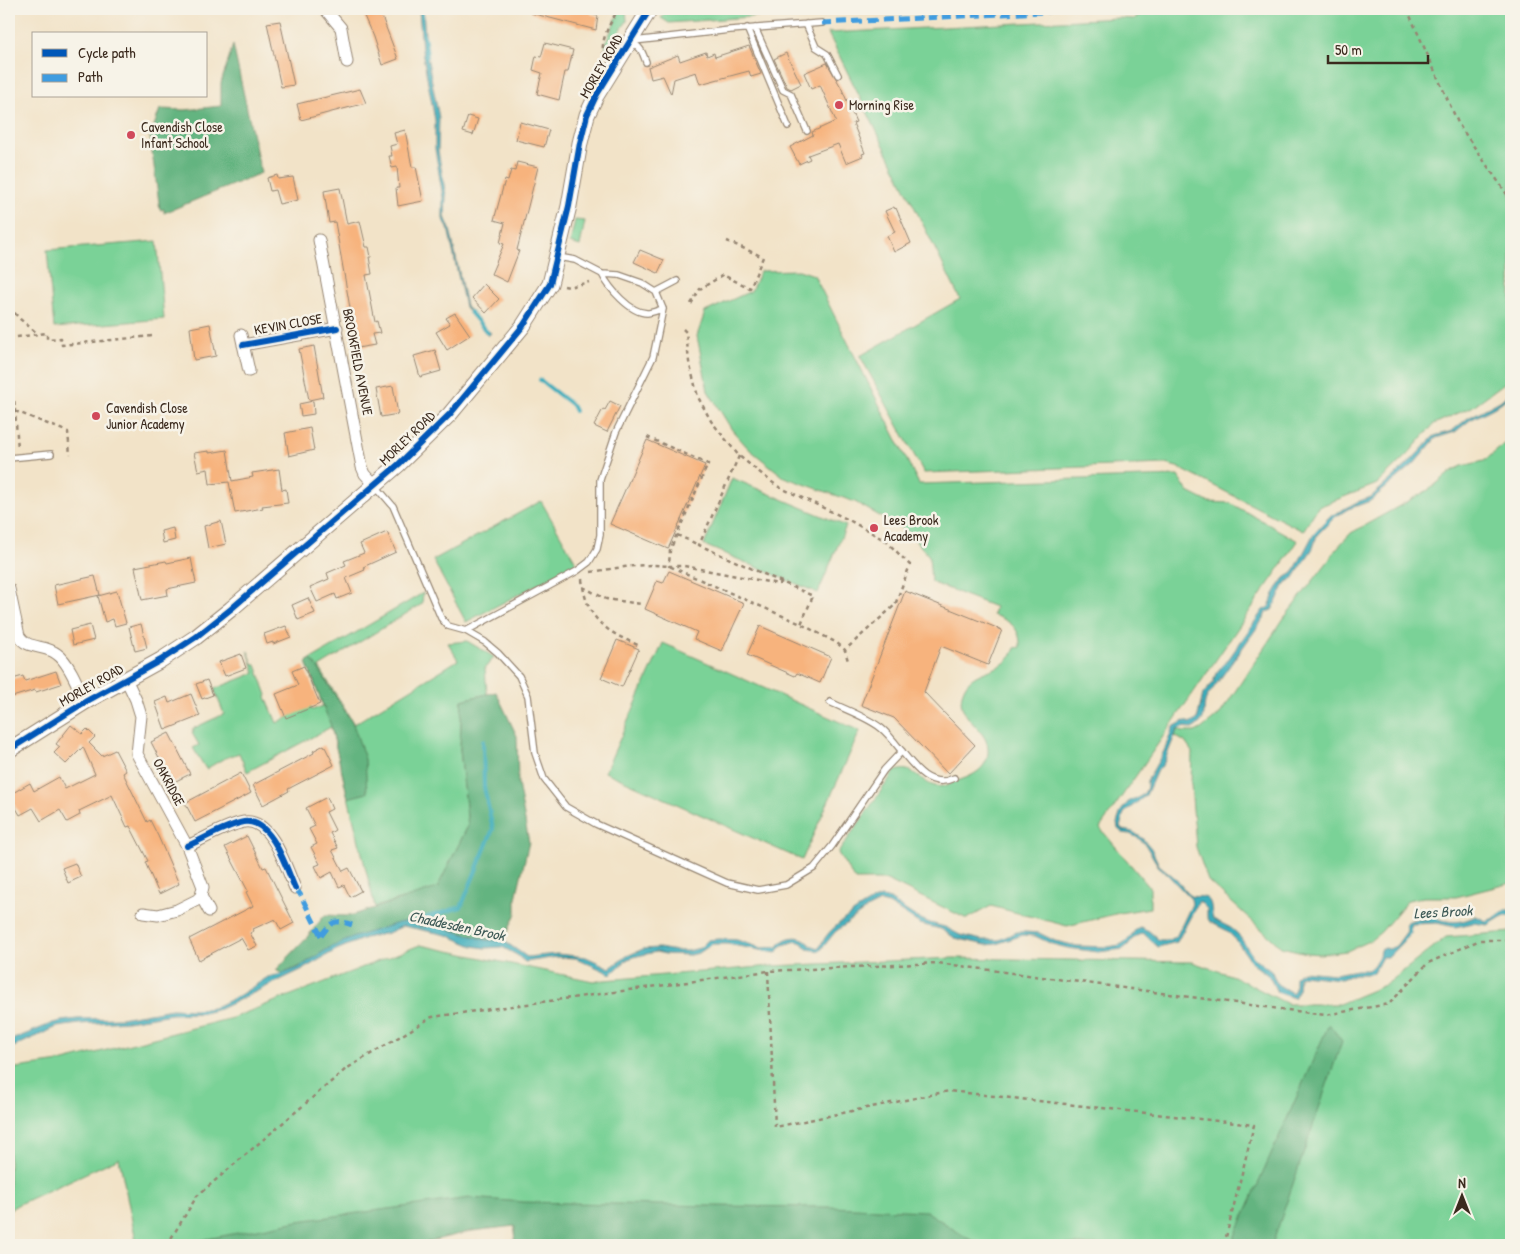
<svg xmlns="http://www.w3.org/2000/svg" width="1520" height="1254" viewBox="0 0 1520 1254" font-family="'Patrick Hand',sans-serif">
	<rect width="100%" height="100%" fill="#f7f3e8"/>
	<filter id="ink" filterUnits="userSpaceOnUse"><feTurbulence type="fractalNoise" baseFrequency=".02" numOctaves="2"/><feDisplacementMap in="SourceGraphic" scale="10" xChannelSelector="R" yChannelSelector="G"/><feConvolveMatrix kernelMatrix="1 2 1 2 8 2 1 2 1" color-interpolation-filters="sRGB"/></filter>
	<filter id="wash" filterUnits="userSpaceOnUse"><feTurbulence type="fractalNoise" baseFrequency=".0096" numOctaves="4" result="noise"/><feDisplacementMap in="SourceGraphic" scale="20" xChannelSelector="R" yChannelSelector="G"/><feGaussianBlur stdDeviation="1.12" result="paint"/><feColorMatrix in="noise" values="0 0 0 0 0 0 0 0 0 0 0 0 0 0 0 0 0 1.4 0 .05"/><feComposite in="paint" operator="in"/></filter>
	<g filter="url(#wash)">
		<rect width="100%" height="100%" fill="#f2e3c8"/>
		<path fill="#7ad297" stroke="#5a7e5a" d="M620 9 626 10 627 21 607 50 605 45Z
			M667 9H941L816 12 669 23 661 18Z
			M1179 9H1511V374L1507 381 1472 407 1434 424 1407 455 1377 484 1318 507 1303 531 1177 467 1165 464 924 473 860 356 960 299 828 33 1119 18 1134 19 1144 13 1151 11Z
			M575 220 585 221 580 246 570 243Z
			M157 241 164 319 54 328 47 250Z
			M799 270 814 275 919 484 1178 476 1188 492 1208 502 1230 503 1298 541 1100 828 1150 888V908L1119 913 1067 926 991 906 967 919 887 880H855L838 853 894 772C913 763 919 782 935 786 945 788 951 783 960 780 975 775 989 767 988 749 987 726 951 717 964 689 974 666 1005 676 1015 648L1020 647C1021 628 1009 620 993 615L995 607 931 582 929 556 908 532 855 502 784 477 749 449 732 430 708 391 697 336 705 312 751 291 760 271Z
			M1511 439V883L1456 897H1424L1408 900 1381 932 1371 940 1347 951 1320 954 1307 953 1281 947 1208 881 1196 847 1191 784 1192 752 1185 742 1175 736 1177 730 1183 732H1195L1201 729 1220 714 1284 618 1329 560 1336 549 1351 533 1430 489 1452 471 1462 466 1484 461Z
			M732 478 846 526 818 593 704 545Z
			M541 501 577 564 466 622 433 560Z
			M423 593 422 604 319 667 354 724 458 660 448 643 467 641 494 657 485 668 487 694 462 700 460 749 468 826 437 889 375 907 331 727 247 772 239 753 223 759 206 769 193 748 199 745 192 733 194 732 192 729 224 714 214 689 255 673 248 651 253 664 256 665 267 695 266 697 277 723 310 705 312 710 323 706 306 662Z
			M663 643 860 731 802 860 605 772Z
			M1511 932V1245H573L570 1224 468 1223 335 1245H137L119 1158 19 1204 9 1210V1069L60 1062 232 1018 420 945 593 981 772 966 953 958 1192 962 1233 976 1288 1004H1339L1387 984 1446 937Z"/>
		<path fill="#63b480" stroke="#4f6f4f" d="M233 45 261 173 164 213V209L160 210 150 137 160 109 185 110 221 106V83Z
			M311 659 318 668 353 724 365 759 367 793 348 798 331 726 306 662Z
			M496 692 517 736 518 784 529 842 516 898V913L504 941C478 940 459 930 435 926 427 925 420 927 412 924L432 918 388 927 329 948 301 966 282 974 276 970 303 942 325 915 350 916 437 888 468 826 460 749 462 700Z
			M1329 1024 1342 1041 1272 1245H1231Z
			M470 1198 523 1202 711 1206 830 1207 926 1211 967 1238 983 1245H514L515 1226 472 1231 415 1245H177L298 1221Z"/>
		<path fill="#3eadbc" stroke="#3c6c6d" d="M419 9H423L426 51 439 118 438 151 446 196 445 217 450 229 466 306 481 326 491 333 488 336 465 307 448 228 443 219V197L435 149V120L422 50Z
			M1511 392V395L1495 407 1470 420 1455 432 1436 438 1413 465 1370 501 1348 509 1335 517 1317 535 1313 548 1293 579 1286 582 1272 610 1266 612 1264 618 1207 697C1200 710 1211 718 1192 729L1185 727 1177 730 1163 765 1157 770 1146 795 1124 813 1120 827 1122 830 1133 832 1142 838 1151 848 1159 865 1174 877 1190 896C1194 897 1198 896 1203 897 1214 899 1210 911 1213 919L1231 928 1238 934 1254 958 1272 972 1277 984 1292 993 1295 989V977L1302 971 1335 974 1356 970H1368L1373 966 1379 956 1380 950 1384 948 1389 949 1396 946 1407 931 1405 924C1414 916 1423 922 1432 917 1451 923 1459 924 1476 916L1486 921 1494 918 1505 910H1511V916H1503L1488 925 1473 923 1455 927 1437 923 1411 924 1410 927 1411 933 1388 957H1382L1374 972 1369 974H1354L1341 979 1302 975 1299 977 1298 991 1294 998 1277 992 1269 976 1253 964 1236 940 1226 930 1210 922 1207 917V909L1199 901 1177 942 1158 947 1143 933 1134 937 1128 945 1123 949 1098 952 1068 948 1052 944 1035 936 1023 935 996 944 986 945 955 938 941 929 920 924 889 904 880 902 868 908 835 932 820 951 807 949 802 943 797 941 783 945 776 953 727 944H712L699 953 690 955 665 954 656 952 637 956 628 959 611 974 576 958 557 957 525 962 517 955 502 947 485 948 473 946 447 935 403 926 388 933 365 938 336 950 305 968 220 1009 203 1013 172 1014 127 1021 79 1024 57 1027 9 1049V1041L53 1023 62 1021 77 1019 121 1018 172 1009 195 1010 213 1008 240 995 268 977 282 974 298 968 329 948 354 937 398 923 418 919 434 918 418 921 412 924 421 927 436 926 486 940 504 941 527 957 557 954 586 957 610 968 627 956 643 949 659 948 676 951H688L700 948 708 940 719 939 737 940 761 948 778 947C783 936 803 933 810 945L819 948C822 945 822 941 825 938 833 925 867 902 881 897L890 900 916 917 930 923 945 927 960 935 982 940H999L1017 932H1025L1039 933 1055 941 1077 946 1108 947 1120 945 1128 940 1136 929 1140 927 1149 931 1159 940H1169L1176 937 1192 904 1191 899 1167 874 1160 869 1145 844 1138 838 1130 834 1123 833 1118 829 1117 823 1121 811 1130 800C1141 798 1148 793 1147 781L1164 751 1173 727 1184 721 1191 723 1197 720 1203 694 1213 683 1216 673 1230 657 1263 610 1269 607 1274 594 1283 579 1293 573 1314 533 1329 517 1357 502 1371 497 1406 466 1434 436 1452 431 1468 418 1500 401Z"/>
		<g fill="none" stroke-linecap="round" stroke-linejoin="round">
			<path stroke="#3eadbc" stroke-width="4" d="M424 36 427 56
				M470 312 487 332
				M540 380 572 405 575 411
				M418 920 461 907 493 829 484 787 483 741"/>
		</g>
		<g id="blocks">
			<path fill="#f7b37d" d="M361 9H379L398 59 382 65 373 37Z
				M531 9 591 10V14L598 16 596 30 531 13Z
				M280 21 294 85 281 87 267 23Z
				M545 43 573 50 568 72H565L559 100 537 94 542 73 533 70 536 56 541 57Z
				M749 46 761 74 751 77 749 71 700 84 696 72 674 79 671 94 663 76 651 79 648 67 678 55 680 61 706 52 707 56 714 53 715 57Z
				M786 53 801 84 791 89 787 87 774 59Z
				M827 63 841 87 856 122 853 123 865 153 862 154 863 156 846 163 838 144 808 155 810 159 799 164 790 147 813 135 812 132 836 121 820 85 811 89 804 73Z
				M360 89 366 103 301 120 297 104Z
				M468 116 478 119 473 135 463 132Z
				M520 122 549 130 544 147 516 140Z
				M405 130 412 167H416L423 201 398 206 396 188H399L397 167 392 168 389 156H392L390 146 397 144 394 133Z
				M517 162 538 167 517 250 519 251 507 282 491 274 504 244 500 243 505 223 494 220 505 180 508 181 511 170 515 171Z
				M277 175 278 179 293 177 298 200 279 204 275 190 270 191 267 178Z
				M340 188 347 224 360 221 366 247H369L371 257H369L372 274 366 275 375 322 377 321 380 333 372 334 375 345 357 348 335 222 329 223 324 191Z
				M894 207 895 209 896 208 911 243 894 252 887 236 895 232 885 211Z
				M640 250 664 260 658 273 634 262Z
				M484 284 499 299 486 313 472 298Z
				M455 313 470 335 447 350 436 332 450 324 446 318Z
				M210 324 216 356 194 360 190 328Z
				M314 346 323 397 309 400 299 349Z
				M435 350 441 371 420 377 414 356Z
				M393 386 398 414 381 417 376 389Z
				M313 401 314 414 301 416 299 404Z
				M610 401 620 406 607 432 594 426 603 409 605 410Z
				M310 428 314 450 289 456 285 433Z
				M647 440 705 465 668 549 610 524Z
				M227 450 232 481 253 477 252 473 279 469 282 490 286 489 288 503 262 506 263 508 235 513 229 482 210 484 208 469 198 471 194 453 209 451V453Z
				M221 521 226 544 208 548 204 526Z
				M173 528 175 540 163 543 161 531Z
				M387 532 396 552 363 567 365 570 346 578 352 593 337 599 335 594 317 602 310 587 329 579 327 573 346 565 344 561 364 553 360 544Z
				M191 558 196 583 167 589 168 595 142 600 135 567 166 561 167 563Z
				M669 571 744 603 722 651 694 639 697 632 645 609 657 581 663 583Z
				M95 576 100 595 58 604 54 585Z
				M117 591 126 623 115 626 113 619 105 622 98 596Z
				M905 591 1002 630 988 665 941 646 924 692 975 745 948 774 894 718 861 705Z
				M308 598 315 613 298 620 292 605Z
				M141 624 147 648 135 651 129 627Z
				M90 625 94 640 73 645 70 630Z
				M286 626 291 637 273 644V642L267 644 264 634Z
				M760 626 831 657 820 683 797 673 795 676 747 655Z
				M617 640 639 649 622 687 601 678Z
				M241 654 246 668 225 676 219 662Z
				M304 666 320 704 286 718 276 694 298 685 292 671Z
				M56 671 61 684 36 692 35 690 9 698V680L23 676 25 681Z
				M207 680 213 695 202 699 196 684Z
				M191 694 200 716 165 730 155 702 167 697 169 703Z
				M71 725 82 734 87 729 95 737 89 743 102 756 115 750 126 771 123 773 147 822 150 820 158 836 179 884 159 894 145 862 148 861 130 826 127 827 112 795 79 811 80 815 67 822 60 810 41 821 33 808 20 815 13 803 15 802 11 794 30 783 34 791 59 777 65 789 95 774 83 747 66 764 54 753 60 747 56 744Z
				M169 733 190 774 172 783 151 742Z
				M324 745 334 765 288 789 289 791 263 805 253 785 314 753 313 751Z
				M241 773 251 793 195 822 185 803Z
				M327 797 332 809 326 812 335 830 330 833 338 848 332 850 343 871 349 868 361 891 350 897 344 885 339 887 332 872 321 878 315 866 320 864 311 847 317 844 309 829 315 826 306 808Z
				M247 836 263 868 266 867 294 923 281 930 275 919 253 929 254 931 250 933 257 946 248 950 241 938 199 960 189 939 253 906 246 892 248 891 225 847Z
				M75 863 81 877 68 883 62 868Z"/>
		</g>
	</g>
	<g filter="url(#ink)">
		<use href="#blocks" fill-opacity="0" stroke="#968673" stroke-width="1"/>
		<g fill="none" stroke-linecap="round" stroke-linejoin="round">
			<g stroke="#968673" stroke-width="8">
				<path id="service" d="M806 24 816 47 827 54 838 75
					M747 28 788 126
					M755 28 783 90 791 94 807 131
					M634 41 730 30 822 23
					M631 42C641 46 643 54 646 62
					M558 257 575 260 602 274 619 275 642 283 656 292 663 309C658 310 652 313 647 313 630 313 609 288 602 274
					M656 292 677 281
					M9 458 51 454
					M375 485 393 506 441 618 448 626 466 631 577 571 589 562 597 549 600 535V480L616 432 653 357 663 309
					M466 631 485 642 498 653 519 676 528 696 535 753 544 779 566 807 596 824 727 883 758 890 786 885 814 868 832 846 884 770 902 751
					M830 702C846 710 867 717 881 728 903 745 921 794 954 778"/>
			</g>
			<g stroke="#968673" stroke-width="13">
				<path id="minor" d="M325 9 341 28 347 62
					M319 240 362 467 365 474 375 485
					M241 335 249 371
					M243 345 337 328
					M9 589 19 636C27 650 45 644 57 654 69 662 79 688 85 702
					M126 679 136 700 141 716 137 754 187 846 203 887 201 896 197 900 177 910 158 915 143 913
					M187 846C204 839 226 825 244 822 272 818 286 868 295 888
					M201 896 209 911"/>
			</g>
			<g stroke="#968673" stroke-width="17">
				<path id="tertiary" d="M9 750 85 702 161 660 196 637 231 609 399 464 450 414 523 326 550 284 569 206 580 143 587 115 596 96 650 9"/>
			</g>
			<path stroke="#968673" stroke-width="2.5" stroke-dasharray="4 4" stroke-linecap="butt" d="M1407 9 1459 125 1511 200
				M604 56C599 40 611 23 618 9
				M564 286 569 287 589 282
				M691 304 700 289 723 275 750 288 763 257 727 241
				M9 307 20 319 38 334
				M683 329 686 332 689 362 698 397 711 421 739 456 777 486 847 519 886 541 910 565 895 605 845 650
				M9 338 47 333V339L61 338 62 345 152 336
				M9 398H14L18 448
				M15 411 68 432 70 455
				M647 437 708 464 670 550 669 566H684L779 584 782 582
				M739 456 699 545 813 596 801 624
				M677 535 699 545
				M591 572C617 568 642 563 669 566L801 624 837 643 845 650 848 661
				M582 579C586 618 604 631 638 645
				M583 587 606 599 641 604
				M768 971 775 1127 949 1091 1254 1125 1224 1245
				M167 1245 197 1196 346 1069 432 1017 768 971 938 963 1325 1015 1389 1004 1428 963 1480 940H1511"/>
			<use href="#service" stroke="#fff" stroke-width="5.5"/>
			<use href="#minor" stroke="#fff" stroke-width="11"/>
			<use href="#tertiary" stroke="#fff" stroke-width="15"/>
			<path stroke="#3f9ce0" stroke-width="5" stroke-dasharray="10 5" stroke-linecap="butt" d="M822 23 1102 9
				M295 888 300 894 321 936
				M321 936C331 922 335 918 352 925"/>
			<g stroke="#f7f3e8" stroke-width="9">
				<path id="cycleway" d="M243 345 337 328
					M9 750 85 702 161 660 196 637 231 609 399 464 450 414 523 326 550 284 569 206 580 143 587 115 596 96 650 9
					M187 846C204 839 226 825 244 822 272 818 286 868 295 888"/>
			</g>
			<use href="#cycleway" stroke="#0057b8" stroke-width="6"/>
		</g>
	</g>
	<g fill="#d1495b" stroke="#f7f3e8" stroke-width="2">
		<circle cx="839" cy="105" r="5"/>
		<circle cx="131" cy="135" r="5"/>
		<circle cx="96" cy="416" r="5"/>
		<circle cx="874" cy="528" r="5"/>
	</g>
	<g text-anchor="middle" stroke-width="5" stroke-linejoin="round" paint-order="stroke">
		<g font-size="14" fill="#3b2a1e" stroke="#f7f3e8">
			<text transform="translate(601 66) rotate(-60)" y="5">MORLEY ROAD</text>
			<text transform="translate(288 324) rotate(-10)" y="5">KEVIN CLOSE</text>
			<text transform="translate(358 362) rotate(79)" y="5">BROOKFIELD AVENUE</text>
			<text transform="translate(407 438) rotate(-44)" y="5">MORLEY ROAD</text>
			<text transform="translate(91 685) rotate(-30)" y="5">MORLEY ROAD</text>
			<text transform="translate(169 782) rotate(62)" y="5">OAKRIDGE</text>
		</g>
		<g font-size="14" fill="#3b2a1e" stroke="#f7f3e8" text-anchor="start">
			<text x="849" y="110">Morning Rise</text>
			<text x="141" y="132">Cavendish Close<tspan x="141" dy="16">Infant School</tspan></text>
			<text x="106" y="413">Cavendish Close<tspan x="106" dy="16">Junior Academy</tspan></text>
			<text x="884" y="525">Lees Brook<tspan x="884" dy="16">Academy</tspan></text>
		</g>
		<g font-size="15" font-style="italic" fill="#3c5855" stroke="#f7f3e8">
			<text transform="translate(1443 912) rotate(-3)" y="5">Lees Brook</text>
			<text transform="translate(457 926) rotate(12)" y="5">Chaddesden Brook</text>
		</g>
	</g>
	<rect width="1520" height="1254" fill="none" stroke="#f7f3e8" stroke-width="30"/>
	<rect x="32" y="32" width="175" height="65" fill="#f7f3e8" stroke="#aca397"/>
	<rect x="42" y="49" width="25" height="8" fill="#0057b8" stroke="#aca397"/>
	<text x="78" y="58" font-size="15" fill="#3b2a1e">Cycle path</text>
	<rect x="42" y="74" width="25" height="8" fill="#3f9ce0" stroke="#aca397"/>
	<text x="78" y="82" font-size="15" fill="#3b2a1e">Path</text>
	<g transform="translate(1462 1196)" stroke="#f7f3e8" stroke-width="4" paint-order="stroke">
	<path d="M0-4L9 19L0 12L-9 19Z" fill="#3b2a1e"/>
	<text y="-8" font-size="14" font-weight="bold" text-anchor="middle" fill="#3b2a1e">N</text>
	</g>
	<path d="M1328 55v8h100v-8" fill="none" stroke="#3b2a1e" stroke-width="2.5"/>
	<text x="1335" y="55" font-size="15" fill="#3b2a1e" stroke="#f7f3e8" stroke-width="4" paint-order="stroke">50 m</text>
</svg>
